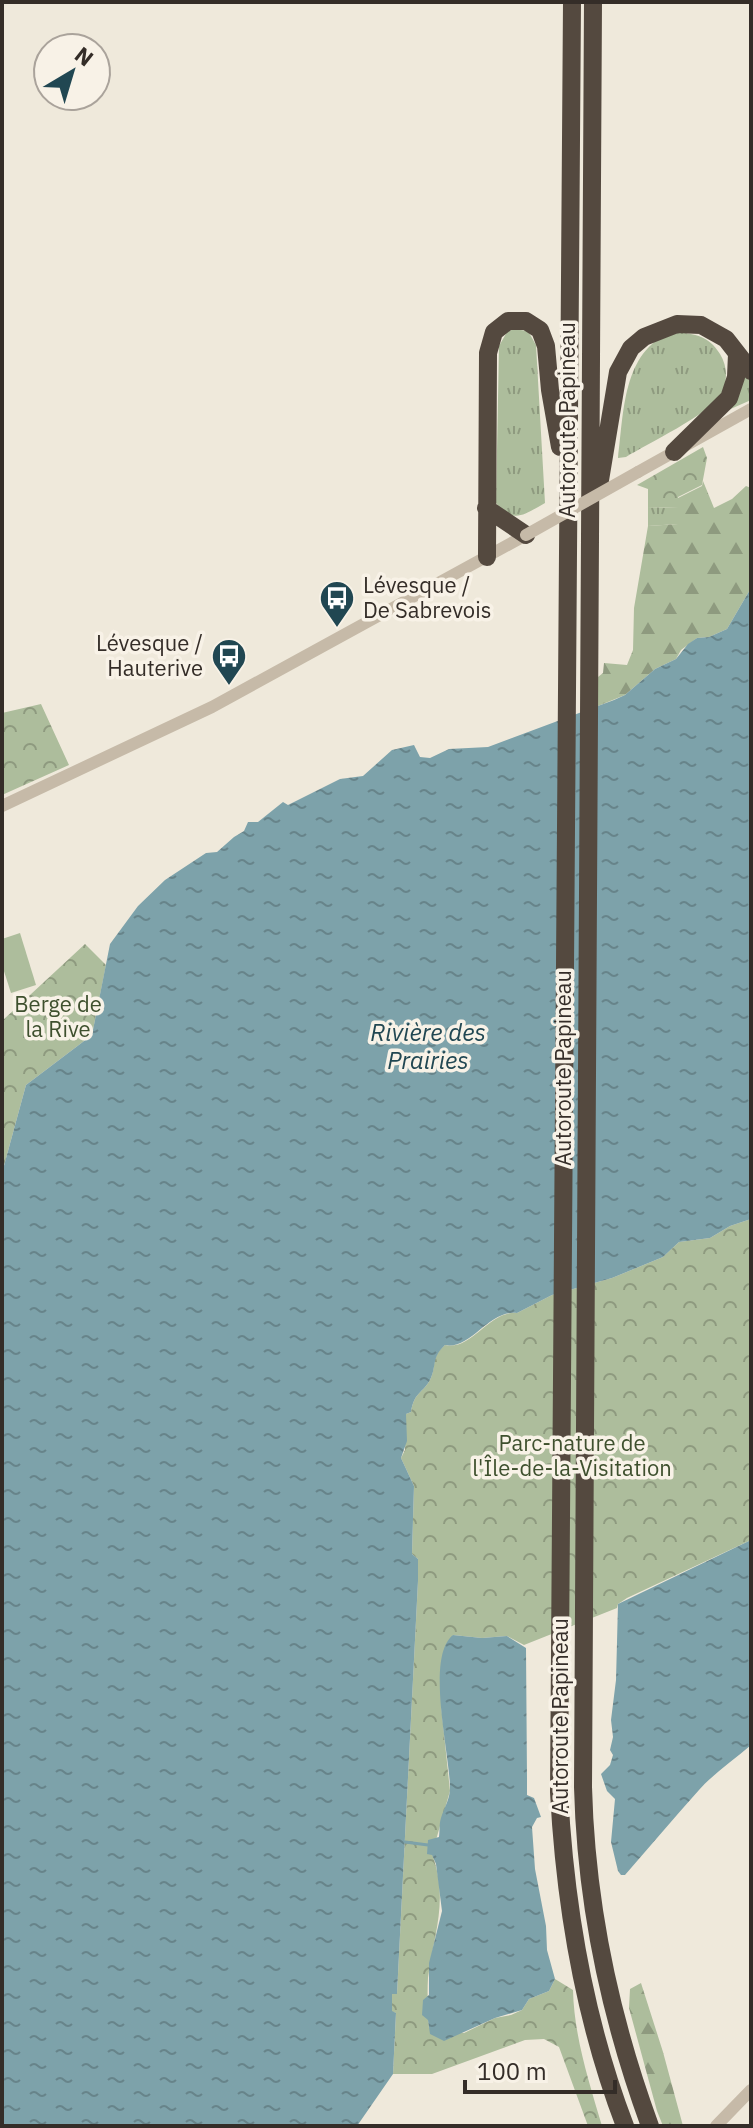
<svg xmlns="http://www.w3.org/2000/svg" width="753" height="2128" viewBox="0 0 753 2128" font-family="'IBM Plex Sans',sans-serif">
	<defs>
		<pattern id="grass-tufts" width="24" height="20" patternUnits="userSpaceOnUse" patternTransform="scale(2)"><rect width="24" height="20" fill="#adbd9c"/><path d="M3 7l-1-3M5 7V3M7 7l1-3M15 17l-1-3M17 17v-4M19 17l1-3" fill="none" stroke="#8e9a7f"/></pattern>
		<pattern id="forest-firs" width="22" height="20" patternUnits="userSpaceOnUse" patternTransform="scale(2)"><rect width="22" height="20" fill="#adbd9c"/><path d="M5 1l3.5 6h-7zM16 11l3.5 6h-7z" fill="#8e9a7f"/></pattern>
		<pattern id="park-crowns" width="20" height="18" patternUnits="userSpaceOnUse" patternTransform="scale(2)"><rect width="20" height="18" fill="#adbd9c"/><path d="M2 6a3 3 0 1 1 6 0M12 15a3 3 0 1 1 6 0" fill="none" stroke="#8e9a7f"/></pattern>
		<pattern id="water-ripples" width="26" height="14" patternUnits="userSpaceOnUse" patternTransform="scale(2)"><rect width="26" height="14" fill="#7da2aa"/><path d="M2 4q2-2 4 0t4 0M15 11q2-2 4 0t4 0" fill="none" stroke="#67848a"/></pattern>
	</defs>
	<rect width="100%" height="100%" fill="#efe9db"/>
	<path fill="url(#grass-tufts)" d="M513 329 528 331 536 345 545 503C525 514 513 525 496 503L499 346 507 332Z
		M672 332C692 333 709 335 720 354 728 367 728 383 720 396 709 414 647 444 626 457L618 458C624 414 622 351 672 332Z
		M743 367 751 381V400L726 411Z
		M648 507 678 508V524L648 526Z"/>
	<path fill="url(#forest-firs)" d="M703 481 714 508 732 499 746 486 751 488V588L727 629 709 637 697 638 681 650 676 659 655 669 625 695 598 706V677L603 673 604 663 627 665 633 650 634 608 648 526 678 524V498L702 486Z
		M641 1983 663 2052 683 2126H663L657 2111 629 2008 630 1989Z"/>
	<path fill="url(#park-crowns)" d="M703 447 707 458 702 485 678 497V508L648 507V489L637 485Z
		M41 704 69 765 2 795V713Z
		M85 944 106 965 92 1035 26 1085 2 1173V1021Z
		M751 1219V1540L627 1598 618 1604 617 1608 524 1645 507 1636 482 1638 453 1635 441 1668V1705L450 1791 432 1854C449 1900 434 1933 428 1978 427 1994 428 2012 429 2028L464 2033 495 2018 511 2015 522 2010 529 1999 549 1991 555 1979 573 1990C574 2036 589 2082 602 2126H588L559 2047 544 2039 525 2040 432 2074H393L396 2013 392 2012V1994H397L418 1581V1559L412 1554 414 1486 401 1458 405 1450 406 1414 411 1412C414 1392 423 1393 430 1380 437 1366 430 1358 445 1345 472 1351 489 1310 517 1313L552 1295 612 1278 663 1257 679 1242 710 1238 730 1226Z"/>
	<path fill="#adbd9c" d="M20 933 36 985 11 993 2 965V939Z"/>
	<path fill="url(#water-ripples)" d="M751 588V1219L730 1226 710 1238 679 1242 663 1257 612 1278 552 1295 517 1313C489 1309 471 1350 445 1345 431 1358 437 1366 430 1380 423 1393 414 1392 411 1412L406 1414 407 1441 401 1458 414 1486 412 1554 418 1559V1581L397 1994H392V2011L396 2013 393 2074 357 2126H2V1173L26 1085 92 1035 110 944 138 906 165 880 206 853 217 852 234 837 244 831 248 822H258L283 802 288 805 340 779 363 776 392 750 414 745 420 757 430 758 449 749 488 747 614 700 625 695 655 669 676 659 688 644 697 638 709 637 727 629Z
		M751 1540V1745C734 1760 714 1773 699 1790 674 1818 650 1846 625 1875H621L618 1871 611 1842 615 1799 607 1791 601 1774 610 1765 613 1755 610 1750 613 1737 611 1720 616 1680 618 1604Z
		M453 1635 482 1638 507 1636 526 1648 527 1779V1795L534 1798 541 1817 537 1818 532 1827 535 1869 546 1926 547 1950 555 1979 549 1991 529 1999 522 2010 495 2018 444 2041 430 2034 428 2020 422 2015 423 2000 429 1995V1963L442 1911 436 1864 432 1855 427 1854 428 1840 439 1837C440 1830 439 1824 441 1818 444 1808 450 1799 450 1788 450 1755 425 1657 453 1635Z"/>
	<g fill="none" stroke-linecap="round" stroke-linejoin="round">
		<path stroke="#7da2aa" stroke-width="3" d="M405 1842 428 1845"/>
		<path stroke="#c6baa8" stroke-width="12" d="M638 472 751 409
			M2 806 212 707 526 535
			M716 2126 751 2090"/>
		<path stroke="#54493f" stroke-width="18" d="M572 2 559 1792C565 1906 584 2019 625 2126
			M593 2 583 1787C586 1903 610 2017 650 2126
			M674 452 729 398 736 377 737 354
			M599 486 618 372 631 348 644 337 677 324 701 325 726 339 751 371
			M486 508 526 535
			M487 557 488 353 494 332 508 321H526L540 330 546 346 550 390 560 447"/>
		<path stroke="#c6baa8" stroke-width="12" d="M526 535 638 472"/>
	</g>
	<defs>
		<g id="bus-pin" transform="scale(1.8)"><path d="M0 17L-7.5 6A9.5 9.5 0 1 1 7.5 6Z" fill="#214752" stroke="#f8f2e7"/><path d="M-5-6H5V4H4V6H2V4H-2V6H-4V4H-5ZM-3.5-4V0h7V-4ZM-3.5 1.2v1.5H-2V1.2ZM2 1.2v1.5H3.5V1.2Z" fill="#fff"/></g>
	</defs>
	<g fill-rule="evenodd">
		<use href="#bus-pin" x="337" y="598"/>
		<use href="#bus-pin" x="229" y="656"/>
	</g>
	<g text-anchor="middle" stroke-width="7" stroke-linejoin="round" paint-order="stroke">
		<g font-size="22" fill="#342d28" stroke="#f8f2e7">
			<text transform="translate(567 420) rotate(-90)" y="8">Autoroute Papineau</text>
			<text transform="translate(563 1068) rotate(-90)" y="8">Autoroute Papineau</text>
			<text transform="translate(560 1716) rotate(-90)" y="8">Autoroute Papineau</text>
		</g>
		<g font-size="22" fill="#342d28" stroke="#f8f2e7" text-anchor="start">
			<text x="363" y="593">Lévesque /<tspan x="363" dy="25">De Sabrevois</tspan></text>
			<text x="203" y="651" text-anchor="end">Lévesque /<tspan x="203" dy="25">Hauterive</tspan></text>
		</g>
		<g font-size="22" fill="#3e502e" stroke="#f8f2e7">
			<text x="58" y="1012">Berge de<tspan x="58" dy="25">la Rive</tspan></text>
			<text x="572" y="1451">Parc-nature de<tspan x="572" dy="25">l'Île-de-la-Visitation</tspan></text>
		</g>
		<g font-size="24" font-style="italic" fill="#214752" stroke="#f8f2e7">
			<text x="428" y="1041">Rivière des<tspan x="428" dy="28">Prairies</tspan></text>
		</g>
	</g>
	<rect width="753" height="2128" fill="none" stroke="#342d28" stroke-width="8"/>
	<g transform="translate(72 72) rotate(38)"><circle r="38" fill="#f8f2e7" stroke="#aaa39b" stroke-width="2"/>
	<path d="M0-6L14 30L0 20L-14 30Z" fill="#214752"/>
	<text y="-12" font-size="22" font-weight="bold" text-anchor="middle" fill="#342d28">N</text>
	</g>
	<path d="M465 2080v12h150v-12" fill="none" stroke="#342d28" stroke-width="4"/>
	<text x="477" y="2080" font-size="24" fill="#342d28" stroke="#f8f2e7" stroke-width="6" paint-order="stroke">100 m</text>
</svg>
